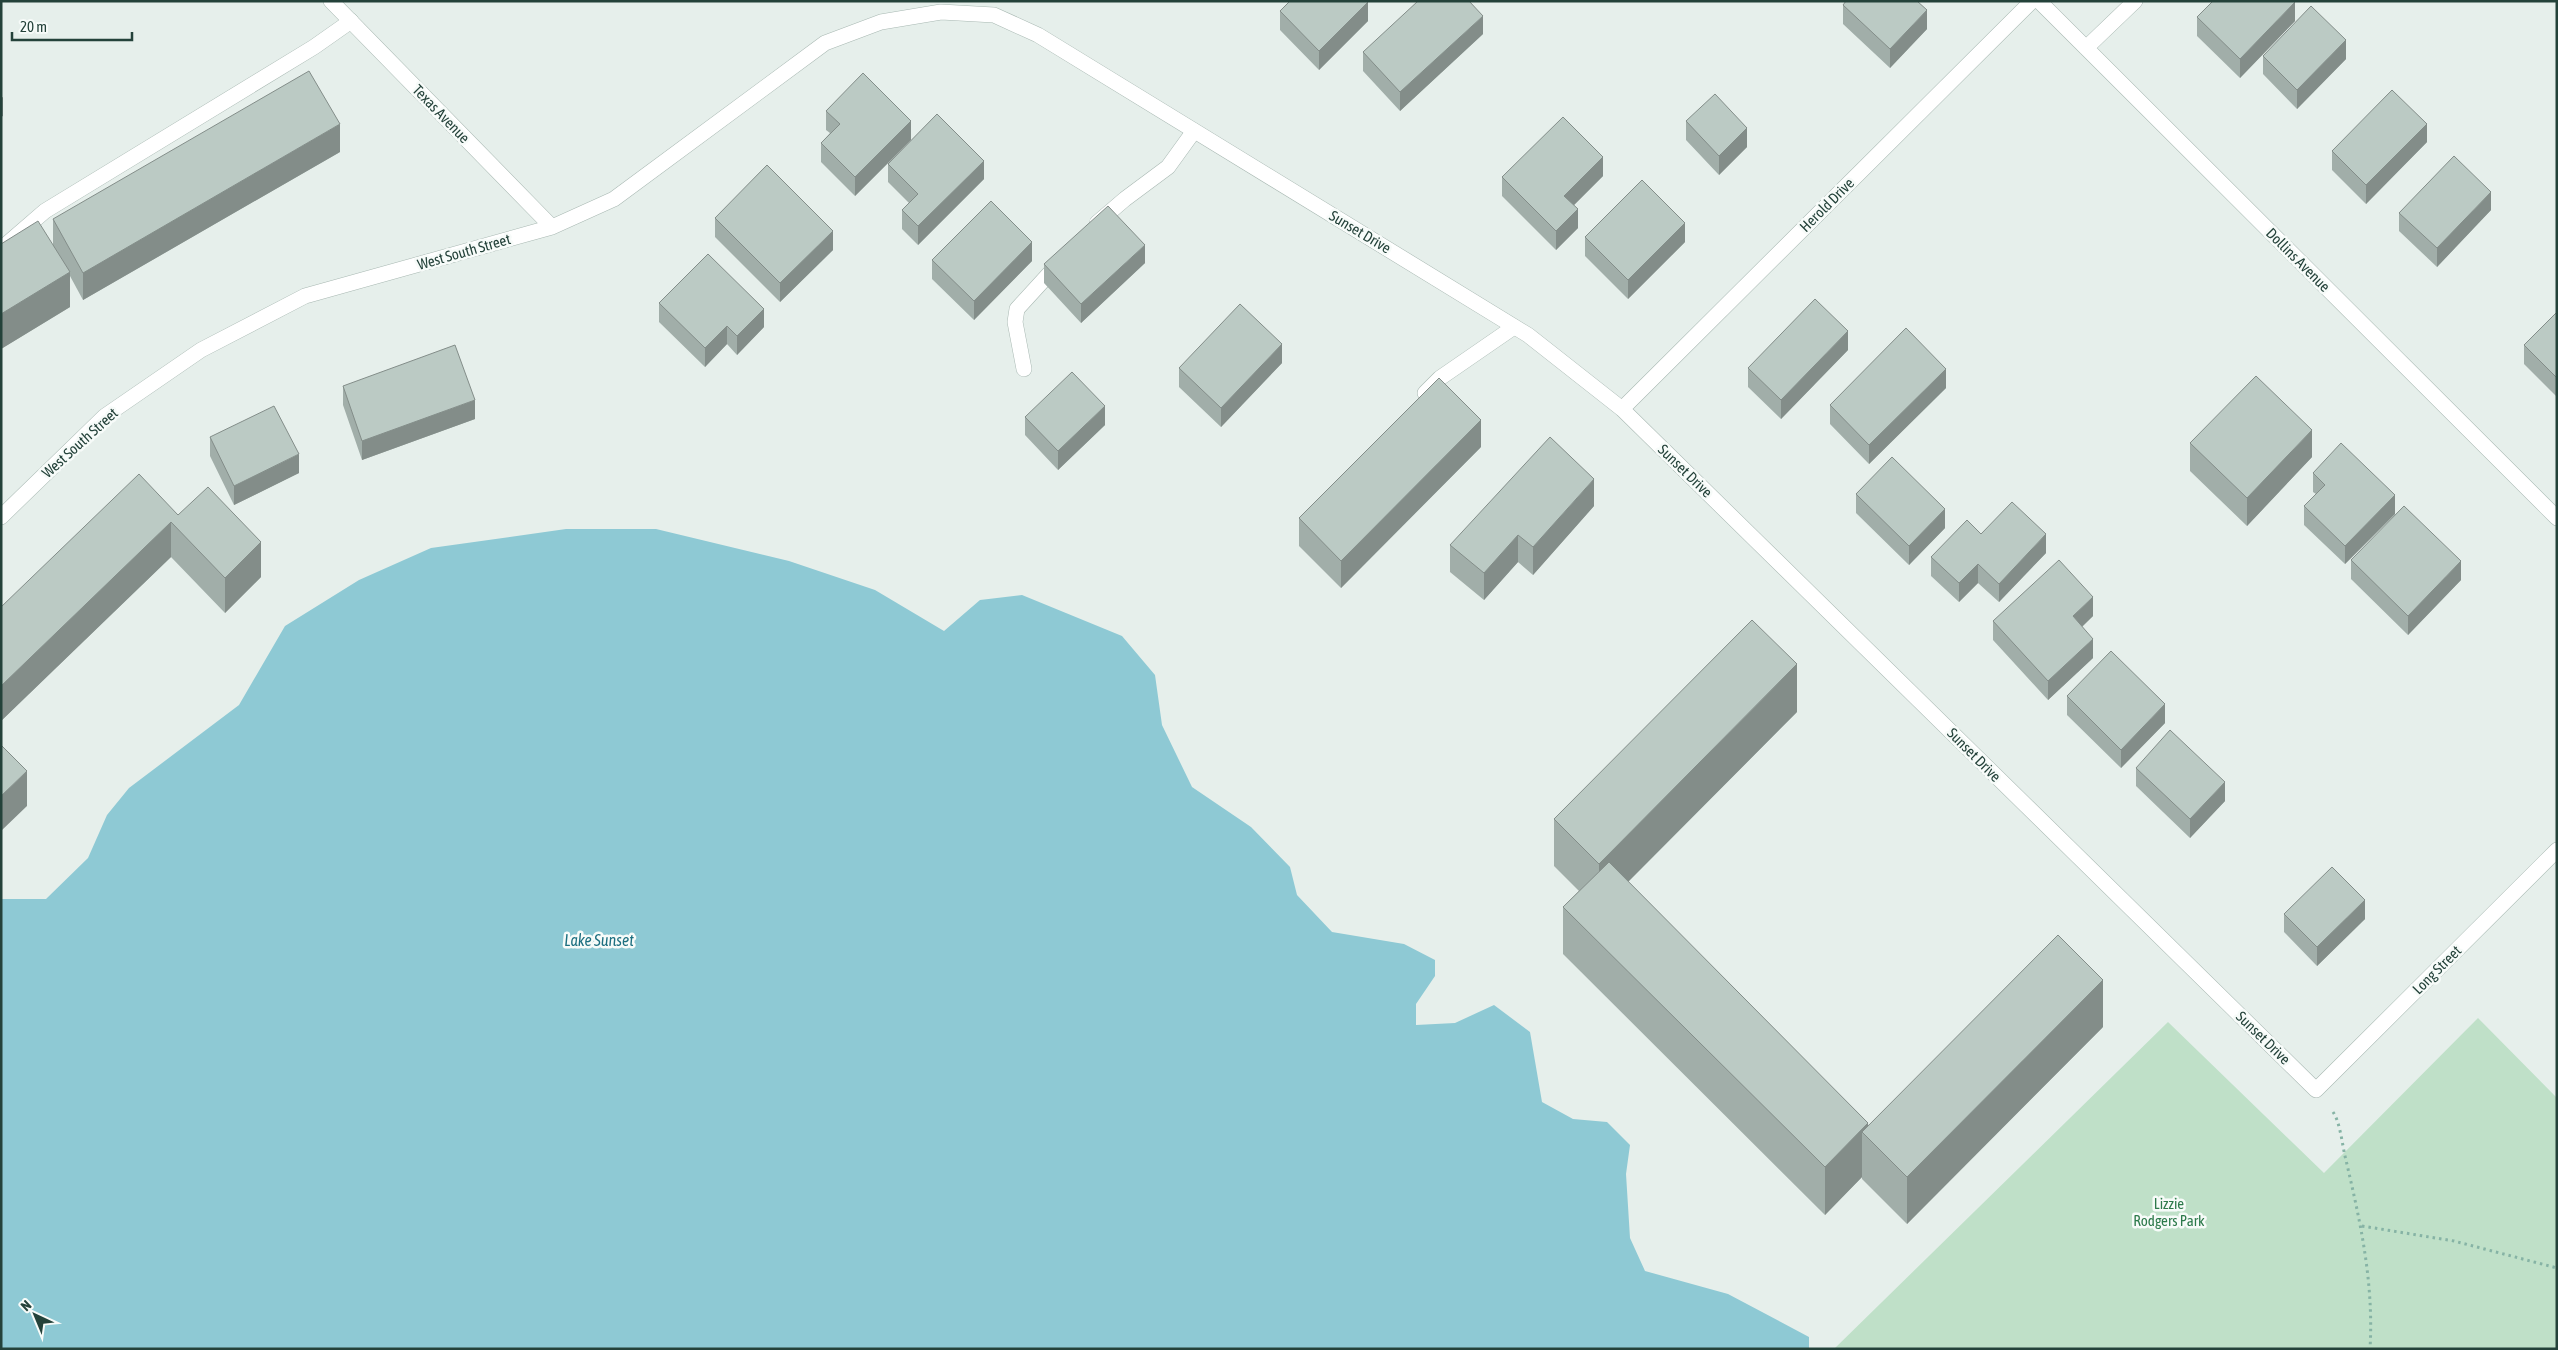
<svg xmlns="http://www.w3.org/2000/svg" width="2558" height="1350" viewBox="0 0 2558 1350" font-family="'Asap Condensed',sans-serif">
	<rect width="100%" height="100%" fill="#e6efeb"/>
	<path fill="#bfe0c8" d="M2478 1018 2557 1098V1349H1834L2168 1022 2324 1173Z"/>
	<path fill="#8ec9d4" d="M566 529H656L789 561 875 590 944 631 980 600 1022 595 1122 636 1155 675 1162 725 1192 787 1251 827 1290 867 1297 895 1332 932 1404 944 1435 960V976L1416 1004V1025L1455 1023 1494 1005 1530 1032 1542 1102 1573 1119 1607 1122 1630 1145 1626 1174 1630 1238 1645 1271 1728 1294 1809 1337V1349H1V899H46L88 858 107 815 129 788 239 705 285 626 359 580 431 548Z"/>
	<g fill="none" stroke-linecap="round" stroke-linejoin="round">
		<g stroke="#a8b8b2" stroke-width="16">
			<path id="lane" d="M1097 223 1125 199 1168 167 1194 131
				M1 249 45 211 314 47 351 21
				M1024 369 1015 322 1017 309 1059 263
				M1425 393 1440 378 1514 327"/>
		</g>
		<g stroke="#a8b8b2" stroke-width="16">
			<path id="street" d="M331 1 552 227
				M2039 1 2557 518
				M2086 48 2135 1
				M1622 409 2032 1
				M1 517 105 416 201 350 305 296 552 227 614 199 825 43 881 22 941 12 994 15 1038 35 1528 335 1622 409 2316 1090 2557 850"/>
		</g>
		<path stroke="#86b3a5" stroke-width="3" stroke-dasharray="2.5 4" stroke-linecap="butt" d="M2333 1112C2340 1122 2342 1143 2345 1156 2360 1220 2374 1282 2370 1349
			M2362 1226 2454 1241 2557 1268"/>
		<use href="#lane" stroke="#fff" stroke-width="15"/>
		<use href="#street" stroke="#fff" stroke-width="15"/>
	</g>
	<path fill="#a1aea9" d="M1843 5 1927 29 1890 68 1843 24Z
		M1280 11 1368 21 1319 70 1280 30Z
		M2197 17 2295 21 2240 78 2197 36Z
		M1483 34 1400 111 1363 71V52Z
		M2263 56 2346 59 2297 109 2263 74Z
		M826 111 911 140 855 196 821 162V143L830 133 826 130Z
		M1686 121 1747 147 1719 175 1686 140Z
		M2427 142 2366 204 2332 170V151Z
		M340 152 83 300 70 276V307L1 349V244L53 245V219Z
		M888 164 984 179 918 245 902 229V210L909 203 888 182Z
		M1603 176 1574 205 1578 228 1556 250 1502 196V177Z
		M2491 210 2437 267 2399 231V213Z
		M715 218 833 250 780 302 715 237Z
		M1585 237 1685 242 1628 299 1585 256Z
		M932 260 1032 261 974 320 932 279Z
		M1145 263 1081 323 1044 283V264Z
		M659 303 764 327 737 355 727 344 705 367 659 322Z
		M2557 312V397L2524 364V345Z
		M1848 350 1781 419 1748 387V368Z
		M1282 363 1221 427 1179 387V368Z
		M343 386 475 419 362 460 343 405Z
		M1946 388 1869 464 1830 424V405Z
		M1025 417 1105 425 1058 470 1025 435Z
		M210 437 299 473 234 505 210 456Z
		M2190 443 2312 457 2247 526 2190 471Z
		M1481 447 1341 588 1299 546V518Z
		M2313 473 2395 514 2345 564 2304 525V506L2316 494 2313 492Z
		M1856 494 1945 528 1909 565 1856 513Z
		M1594 506 1533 575 1518 562 1484 600 1450 572V545Z
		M178 515 261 577 225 613 171 557 1 721V607Z
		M1981 534 2046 553 1999 602 1978 583 1959 602 1931 576V557Z
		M2351 560 2461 580 2408 635 2351 579Z
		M2093 616 2082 627 2093 658 2048 700 1993 640V621Z
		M2067 696 2165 723 2121 768 2067 715Z
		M1797 712 1628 882 1868 1125 2103 1027 1907 1224 1862 1179V1177L1825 1215 1563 954V907L1579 891 1554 866V819Z
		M2136 768 2225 801 2190 838 2136 786Z
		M2284 914 2365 919 2317 966 2284 932Z"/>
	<path fill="#838d89" d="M1368 2V21L1319 70V51Z
		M2295 2V21L2240 78V59Z
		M1927 10V29L1890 68V49Z
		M1483 16V34L1400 111V92Z
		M2346 40V59L2297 109V90Z
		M3 97V116L1 117V98Z
		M911 121V140L855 196V177Z
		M340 124V152L83 300V273Z
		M2427 124V142L2366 204V185Z
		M1747 128V147L1719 175V156Z
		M1603 157V176L1564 215V196Z
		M984 161V179L918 245V226Z
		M2491 192V210L2437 267V248Z
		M1578 209V228L1556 250V231Z
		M1685 223V242L1628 299V280Z
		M833 231V250L780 302V283Z
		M1032 242V261L974 320V301Z
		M1145 245V263L1081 323V304Z
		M70 272V307L1 349V314Z
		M764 309V327L737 355V336Z
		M727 326V344L705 367V348Z
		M1848 331V350L1781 419V400Z
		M1282 344V363L1221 427V408Z
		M1946 369V388L1869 464V445Z
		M475 400V419L362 460V441Z
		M1105 406V425L1058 470V451Z
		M1481 420V447L1341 588V561Z
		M2312 430V457L2247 526V498Z
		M299 454V473L234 505V486Z
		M1594 479V506L1533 575V547Z
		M2395 495V514L2345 564V546Z
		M1945 509V528L1909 565V546Z
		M171 522V557L1 721V686Z
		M2046 534V553L1999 602V584Z
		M1518 535V562L1484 600V573Z
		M261 542V577L225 613V578Z
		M2461 561V580L2408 635V616Z
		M1978 564V583L1959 602V583Z
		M2093 597V616L2073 635V616Z
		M2093 639V658L2048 700V681Z
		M1797 664V712L1599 911V864Z
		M2165 704V723L2121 768V750Z
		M27 771V806L1 831V796Z
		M2225 782V801L2190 838V819Z
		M2365 900V919L2317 966V947Z
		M2103 980V1027L1907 1224V1177Z
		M1868 1123V1138L1862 1132V1177L1825 1215V1167Z"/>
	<path fill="#bbcac4" stroke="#838d89" d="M1290 1H1368V2L1319 51 1280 11Z
		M1418 1H1469L1483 16 1400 92 1363 52Z
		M1846 1H1917L1927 10 1890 49 1843 5Z
		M2213 1H2294L2295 2 2240 59 2197 17Z
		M2311 6 2346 40 2297 90 2263 56Z
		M309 71 340 124 83 273 53 219Z
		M863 73 911 121 855 177 821 143 840 124 826 111Z
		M2392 90 2427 124 2366 185 2332 151Z
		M1715 94 1747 128 1719 156 1686 121Z
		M937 114 984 161 918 226 902 210 918 194 888 164Z
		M1563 117 1603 157 1564 196 1578 209 1556 231 1502 177Z
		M2454 156 2491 192 2437 248 2399 213Z
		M767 165 833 231 780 283 715 218Z
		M1642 180 1685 223 1628 280 1585 237Z
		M991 201 1032 242 974 301 932 260Z
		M1108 206 1145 245 1081 304 1044 264Z
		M38 221 70 272 1 314V244Z
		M708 254 764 309 737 336 727 326 705 348 659 303Z
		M1815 299 1848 331 1781 400 1748 368Z
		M1240 304 1282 344 1221 408 1179 368Z
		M2557 312V378L2524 345Z
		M1906 328 1946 369 1869 445 1830 405Z
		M455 345 475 400 362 441 343 386Z
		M1072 372 1105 406 1058 451 1025 417Z
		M2256 376 2312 430 2247 498 2190 443Z
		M1439 378 1481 420 1341 561 1299 518Z
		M274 406 299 454 234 486 210 437Z
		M1550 437 1594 479 1533 547 1518 535 1484 573 1450 545Z
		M2341 443 2395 495 2345 546 2304 506 2325 485 2313 473Z
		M1892 457 1945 509 1909 546 1856 494Z
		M139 474 178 515 208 487 261 542 225 578 171 522 1 686V607Z
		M2012 502 2046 534 1999 584 1978 564 1959 583 1931 557 1967 520 1981 534Z
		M2404 506 2461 561 2408 616 2351 560Z
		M2059 560 2093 597 2073 616 2093 639 2048 681 1993 621Z
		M1752 620 1797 664 1599 864 1554 819Z
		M2111 651 2165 704 2121 750 2067 696Z
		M2170 730 2225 782 2190 819 2136 768Z
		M1 745 27 771 1 796Z
		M1609 862 1868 1123 1825 1167 1563 907Z
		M2332 867 2365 900 2317 947 2284 914Z
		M2058 935 2103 980 1907 1177 1862 1132Z"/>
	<g text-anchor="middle" stroke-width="5" stroke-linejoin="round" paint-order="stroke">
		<g font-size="15" fill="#24423a" stroke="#f7fbf9">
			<text transform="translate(441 114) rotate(46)" y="5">Texas Avenue</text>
			<text transform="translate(1827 205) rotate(-45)" y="5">Herold Drive</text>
			<text transform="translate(1360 232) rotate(31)" y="5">Sunset Drive</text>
			<text transform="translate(464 252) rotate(-16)" y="5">West South Street</text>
			<text transform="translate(2298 260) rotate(45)" y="5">Dollins Avenue</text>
			<text transform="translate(80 443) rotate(-42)" y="5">West South Street</text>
			<text transform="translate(1685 471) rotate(44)" y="5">Sunset Drive</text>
			<text transform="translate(1974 755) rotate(45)" y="5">Sunset Drive</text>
			<text transform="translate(2437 970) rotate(-45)" y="5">Long Street</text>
			<text transform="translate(2263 1038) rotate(44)" y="5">Sunset Drive</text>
		</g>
		<g font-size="15" fill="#2d7a4b" stroke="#f7fbf9">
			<text x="2169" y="1209">Lizzie<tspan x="2169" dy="17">Rodgers Park</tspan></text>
		</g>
		<g font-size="16" font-style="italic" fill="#1c6f80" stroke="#f7fbf9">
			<text x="599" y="946">Lake Sunset</text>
		</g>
	</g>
	<rect width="2558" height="1350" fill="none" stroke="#24423a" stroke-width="5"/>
	<g transform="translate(35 1315) rotate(316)" stroke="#f7fbf9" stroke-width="4" paint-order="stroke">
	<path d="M0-4L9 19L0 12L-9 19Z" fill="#24423a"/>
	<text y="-8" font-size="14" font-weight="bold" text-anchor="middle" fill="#24423a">N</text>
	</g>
	<path d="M12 32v8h120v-8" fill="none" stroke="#24423a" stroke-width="2.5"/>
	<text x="20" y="32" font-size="15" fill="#24423a" stroke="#f7fbf9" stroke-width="4" paint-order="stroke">20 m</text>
</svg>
